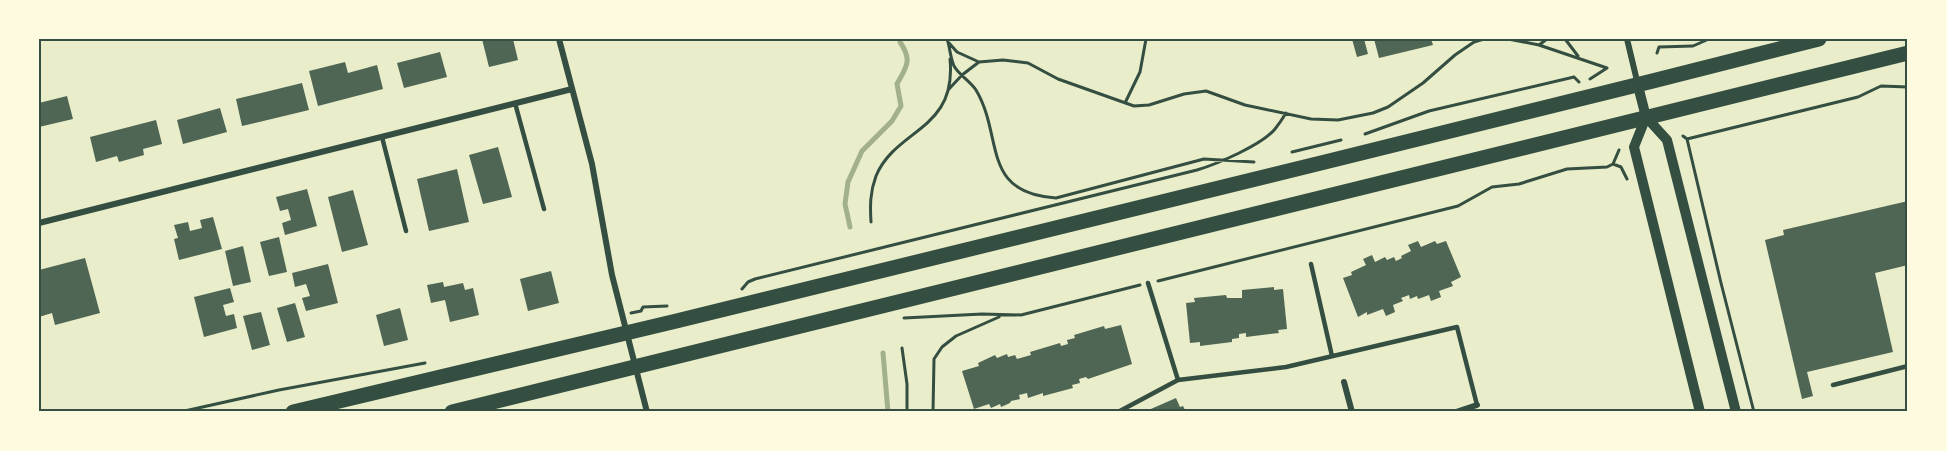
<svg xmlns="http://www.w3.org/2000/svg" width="1947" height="451" viewBox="0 0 1947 451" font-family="Manrope,sans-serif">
	<rect width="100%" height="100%" fill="#e9edc9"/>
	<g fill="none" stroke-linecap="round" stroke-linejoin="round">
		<path stroke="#a3b18a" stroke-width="5" d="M850 227 845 204 848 182 862 151 892 121 901 106 897 84C906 67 913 61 900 42L901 39
			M883 353 888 412"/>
	</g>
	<path fill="#4f6655" d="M482 39H513L518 60 489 67Z
		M1352 39H1364L1368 54 1357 57Z
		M1374 39H1431L1433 45 1379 58Z
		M440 52 447 77 404 88 397 63Z
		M345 62 348 73 377 65 383 89 318 106 309 71Z
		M302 83 309 110 242 126 236 99Z
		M67 96 73 119 39 127V103Z
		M220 108 227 132 183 144 177 120Z
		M156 120 162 144 143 149 144 155 119 162 117 156 96 162 90 137Z
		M498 147 512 197 483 204 469 155Z
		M457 169 469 222 429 231 417 179Z
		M307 189 317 226 285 235 282 223 291 220 288 209 280 211 276 197Z
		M353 190 368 245 342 252 328 197Z
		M1908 201V265L1875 273 1893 352 1807 372 1813 396 1802 399 1765 240 1784 235 1783 230Z
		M213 217 222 249 179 260 174 239 178 238 174 225 188 222 190 231 202 228 200 220Z
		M279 237 287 272 269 276 260 242Z
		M1418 241 1421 247 1435 241 1437 244 1446 241 1461 277 1451 282 1453 286 1439 291 1441 297 1431 301 1429 295 1418 299 1417 296 1410 299 1409 295 1401 298 1403 301 1393 305 1395 312 1386 316 1383 309 1367 315V312L1358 317 1343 278 1352 275 1351 272 1366 265 1363 259 1372 255 1375 262 1385 257 1387 260 1394 257 1396 261 1402 258 1401 256 1411 251 1408 245Z
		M243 246 251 282 233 286 225 251Z
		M85 258 100 313 55 325 52 313 39 317V270Z
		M328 264 338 303 306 311 302 298 310 296 306 284 295 287 292 273Z
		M551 271 559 303 528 311 520 279Z
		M443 282 444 287 463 283 465 290 473 288 479 315 450 322 445 300 431 303 427 285Z
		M1274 287V290L1283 289 1287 329 1278 330 1279 333 1246 337V333L1239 334V338L1232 339V342L1200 346V342L1190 343 1186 303 1195 302 1194 298 1226 295 1227 298H1242V290Z
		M230 288 234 302 223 305 226 316 234 314 237 328 204 337 194 297Z
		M295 303 305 337 287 342 277 308Z
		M400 308 408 340 384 346 376 315Z
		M261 312 270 345 252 350 243 316Z
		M1121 325 1132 364 1088 379 1086 377 1079 379 1080 383 1072 385 1073 388 1043 396V393L1028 398 1027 393 1019 395 1020 399 1011 401 1010 403 1001 407 1000 404 991 408 989 404 974 409 962 371 979 366 978 363 995 355 997 358 1007 354 1008 357 1015 355 1017 359 1031 355 1030 352 1060 343 1061 346 1068 344 1067 340 1075 338 1074 335 1104 326 1105 329Z
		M1176 398 1180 407 1183 406 1186 412H1144Z"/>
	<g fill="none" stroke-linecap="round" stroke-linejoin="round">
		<path stroke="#344e41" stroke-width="3" d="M947 39C950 47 950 57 954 66 959 75 970 81 976 90 1004 137 980 193 1056 198L1204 159 1254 162
			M1508 39 1539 45 1607 68
			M1565 39 1578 56
			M949 43 957 52 979 62 1003 60 1028 63 1058 79 1134 106 1149 105 1184 94 1206 91 1245 105 1311 119 1338 120 1373 113 1388 107 1423 83 1455 55 1474 42 1484 39
			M1539 45 1547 39
			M1657 53 1659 47 1693 46 1709 39
			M1590 79 1607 68
			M949 89 962 75 979 62
			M1125 103 1140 72 1146 39
			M1365 134 1429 111 1574 77 1579 82
			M1683 136 1687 139 1721 283 1754 412
			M1687 139 1858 97 1881 86 1908 87
			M1292 152 1341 140
			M1613 164 1619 150
			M871 222C870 206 870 192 876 176 896 128 957 131 950 59
			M1158 281 1458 206 1492 187 1519 184 1567 169 1607 167 1613 164 1621 167 1627 179
			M742 289 748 282 755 279 1197 170C1217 164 1262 145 1275 129 1279 124 1283 118 1286 113
			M631 313 641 311 643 307 667 306
			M904 318 982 314 1021 315 1140 285
			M902 348 907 384V412
			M180 412 279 390 425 363
			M933 412 934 359 942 347 956 336 999 317
			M1901 412 1908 410"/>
		<path stroke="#344e41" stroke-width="4.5" d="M515 103 544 209
			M382 137 406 231
			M1311 264 1332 356
			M1148 283 1178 380
			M1833 385 1908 366
			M1118 412 1178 380 1286 367 1457 327 1477 405"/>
		<path stroke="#344e41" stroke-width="6" d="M559 39 592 164 612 275 647 412
			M1627 39 1638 85
			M39 223 572 89
			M1344 382 1352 412
			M1456 412 1477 405"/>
		<path stroke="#344e41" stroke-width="10" d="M1638 86 1646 117 1667 140 1736 412
			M1646 117 1634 147 1700 412"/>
		<path stroke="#344e41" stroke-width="15" d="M293 412C639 331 984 247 1329 161 1492 120 1656 81 1819 39
			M452 412 1908 53"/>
	</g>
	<rect width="1947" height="451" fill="none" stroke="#fefae0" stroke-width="81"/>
	<rect x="40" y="40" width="1866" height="370" fill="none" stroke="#344e41" stroke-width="2"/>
</svg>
